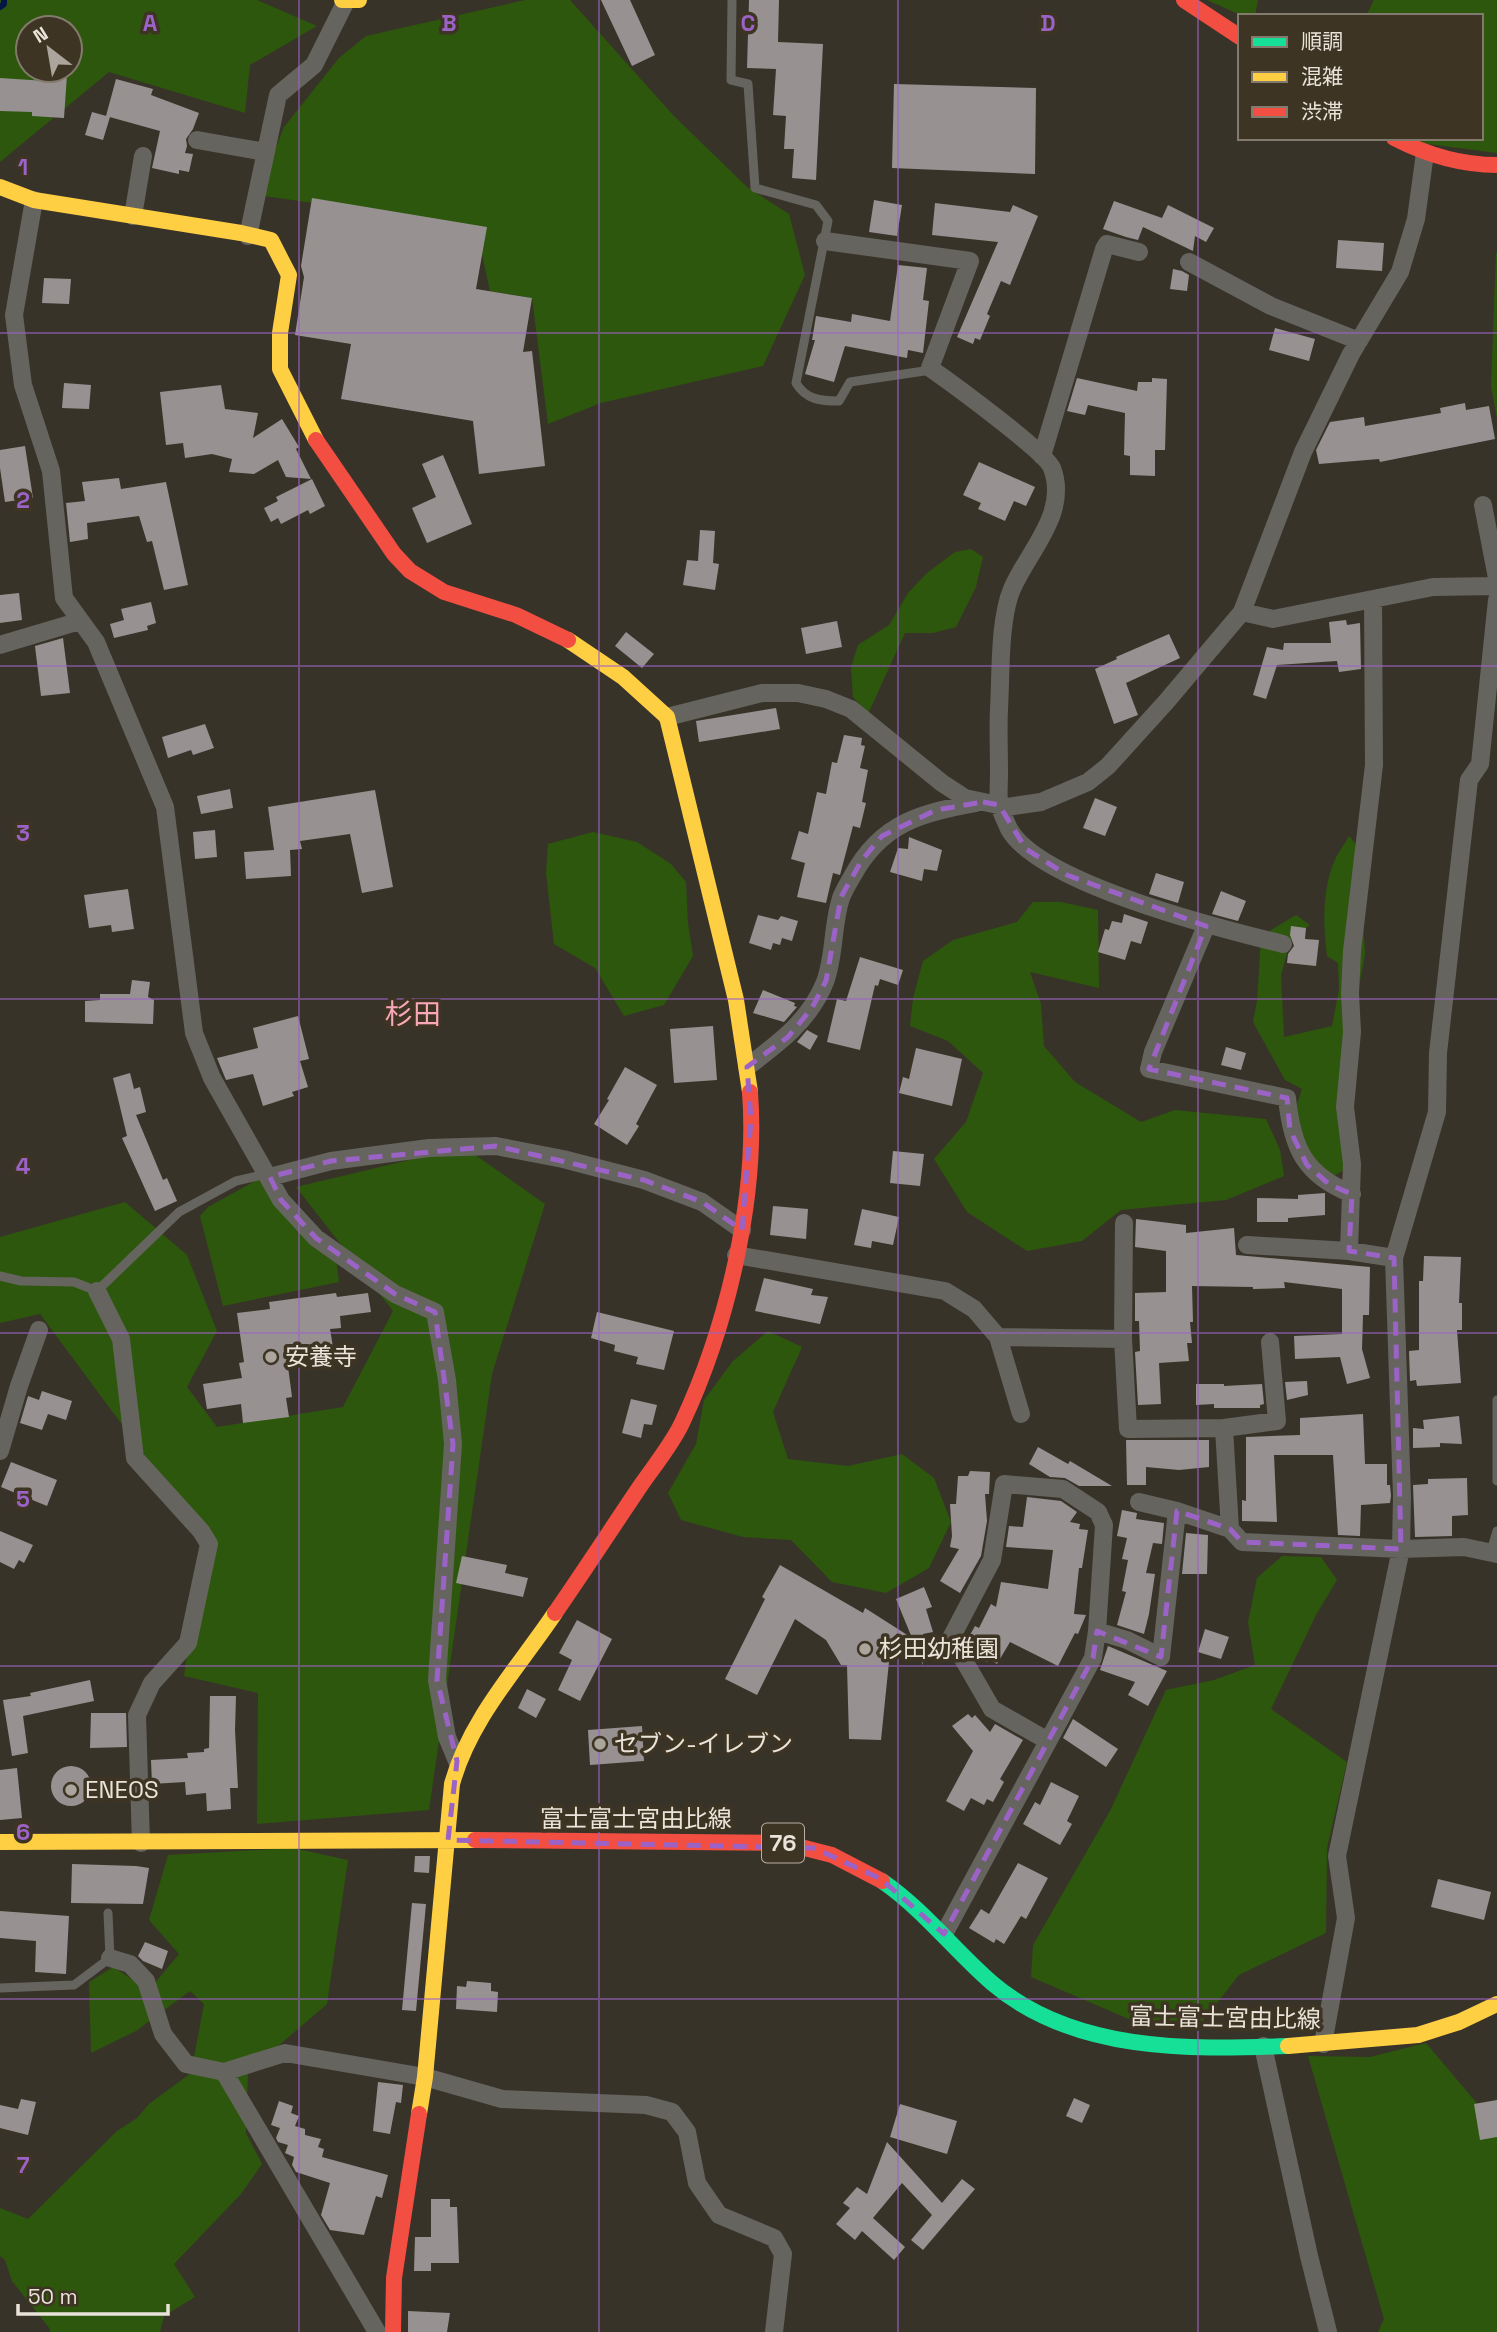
<svg xmlns="http://www.w3.org/2000/svg" width="1497" height="2332" viewBox="0 0 1497 2332" font-family="'Space Grotesk','Noto Sans JP',sans-serif">
	<rect width="100%" height="100%" fill="#383329"/>
	<path fill="#2d570c" fill-rule="evenodd" d="M0 0H257L317 26 250 65 245 113 109 72 0 162ZM28 28H70V70H28Z
		M525 0H570L673 115 747 187 789 214 805 275 763 366 601 403 548 424 532 298 490 291 476 226 257 195 284 127 339 58 366 36Z
		M1207 0H1258L1255 16H1243Z
		M1374 0H1497V153L1420 143 1414 138H1481V16H1366Z
		M1496 253H1497V418L1491 386Z
		M971 549 983 557 976 587 956 627 933 633H905L868 714 853 697 851 667 858 645 889 625 908 593 927 573 955 552Z
		M593 832 637 842 671 864 686 882 688 923 693 956 664 1005 624 1016 595 968 554 944 546 873 548 844Z
		M1349 836 1365 855 1362 907 1365 954 1340 1091 1338 1119 1343 1150 1349 1167 1327 1180 1291 1121 1302 1089 1285 1080 1253 1022 1257 1001 1261 936 1296 915 1310 925 1291 939 1281 975 1284 1037 1332 1026 1339 989 1338 963 1327 956C1323 926 1322 888 1335 860 1338 852 1345 844 1349 836Z
		M1033 902H1061L1098 910 1099 988 1030 972 1041 1004 1044 1046 1075 1082 1141 1122 1175 1110 1266 1119 1280 1150 1284 1176 1226 1200 1121 1210 1082 1241 1027 1251 967 1212 934 1159 966 1122 983 1073 948 1041 910 1026 913 998 923 961 953 940 1017 922Z
		M464 1147 545 1204 492 1374 429 1810 257 1824 258 1693 184 1676 202 1548 201 1531 40 1314 0 1323V1237L125 1202 187 1255 217 1331 187 1387 217 1427 343 1407 393 1311 296 1187Z
		M268 1174 336 1258 339 1282 223 1306 200 1216 208 1207Z
		M768 1331 802 1347 773 1412 788 1459 848 1466 902 1454 934 1478 951 1522 929 1568 886 1593 832 1582 791 1540 743 1537 681 1520 668 1493 696 1444 704 1400 733 1361Z
		M1282 1556 1321 1557 1337 1580 1316 1615 1271 1709 1347 1762 1327 1848 1326 1933 1239 1975 1197 2028 1131 2020 1031 1977 1033 1945 1110 1811 1166 1690 1214 1680 1255 1665 1248 1622 1257 1578Z
		M293 1848 348 1860 327 2004 248 2072 246 2133 262 2164 241 2194 174 2264 195 2297 164 2316 160 2332H50V2329L12 2281 5 2260 0 2256V2208L28 2219 117 2131 137 2118 149 2104 191 2073 204 2004 190 1991 136 2031 91 2053 89 1982 113 1967 149 1990 179 1954 149 1920 168 1855Z
		M1426 2043 1497 2127V2332H1378L1384 2319 1308 2056 1370 2057Z"/>
	<g fill="none" stroke-linecap="round" stroke-linejoin="round">
		<path stroke="#051645" stroke-width="6" d="M0 7 4 4V0"/>
	</g>
	<path fill="#979291" d="M601 0H630L655 55 632 66Z
		M749 0H779L778 42 823 44 816 180 792 178 794 149H784L786 116 773 115 776 69 747 68Z
		M47 74 67 75 64 118 32 116V112L0 111V78L46 81Z
		M116 79 153 89 151 95 199 113 193 129 186 139 187 146 185 153 193 154 189 172 179 170V174L152 168 160 131 106 116Z
		M894 84 1036 88 1035 174 892 168Z
		M92 112 110 117 103 140 85 135Z
		M312 198 487 227 476 289 532 298 523 352 532 351 545 466 479 474 473 421 341 399 351 344 295 335 304 277 301 266Z
		M874 200 902 205 897 236 869 232Z
		M1114 201 1162 218 1168 205 1214 228 1206 242 1195 236 1193 251 1143 227 1138 240 1126 237 1103 229Z
		M935 203 1010 212 1013 205 1038 216 1010 285 1001 281 987 314 990 316 980 340 975 338 973 344 957 337 998 242 932 235Z
		M1338 240 1384 243 1382 271 1336 268Z
		M898 265 927 268 923 300 929 301 923 353 908 350 907 358 845 346 834 382 805 374 815 340H812L816 316 851 322 852 314 890 321Z
		M1173 269 1182 271 1189 275 1187 291 1170 289Z
		M44 278 71 279 69 304 42 303Z
		M1275 328 1315 339 1309 361 1269 350Z
		M1077 378 1137 391 1138 382H1152V378L1167 379 1165 450H1155V476L1130 475V456L1124 455 1125 413 1088 405 1085 415 1067 411Z
		M64 383 91 385 89 409 62 408Z
		M221 385 225 409 258 413 253 438 282 419 299 447 296 449 311 479 286 477 278 460 254 474 229 472 232 459 212 454 185 458 183 443 166 445 160 392Z
		M1465 403 1466 410 1489 406 1495 439 1380 462 1379 459 1319 464 1316 450 1330 422 1364 417 1365 426 1441 413 1440 408Z
		M25 446 33 498 5 502 0 468V450Z
		M443 455 472 524 427 543 412 508 436 497 422 464Z
		M979 462 1035 487 1026 506 1014 501 1005 521 978 509 981 503 963 495Z
		M119 478 121 489 166 482 188 585 164 590 152 541 147 542 139 516 87 523 88 539 70 542 66 503 85 501 82 482Z
		M312 479 325 506 310 514 308 510 281 524 278 518 271 522 264 508 278 501 276 497Z
		M700 530 715 531 713 563 719 564 715 590 683 585 687 560 698 561Z
		M19 593 22 620 0 623V595Z
		M151 602 156 623 147 626 148 630 114 638 110 624 124 620 121 609Z
		M1346 620 1347 625 1360 623 1361 669 1339 672 1337 661 1277 665 1266 699 1253 695 1267 647 1283 650 1284 643H1331L1329 622Z
		M837 621 842 647 806 654 801 628Z
		M626 632 654 654 642 668 615 646Z
		M1169 634 1180 658 1126 683 1138 715 1114 724 1095 669 1117 659 1116 657Z
		M63 638 70 693 41 696 35 646Z
		M776 708 780 729 699 742 696 721Z
		M205 724 214 748 193 755 191 750 168 758 162 737Z
		M844 735 862 738 861 745 865 746 860 768 868 770 862 802 866 803 860 828 853 826 840 875 833 873 826 903 797 897 805 863 791 859 799 831 808 834 817 792 826 794 832 762 837 763Z
		M230 789 233 808 201 814 197 796Z
		M375 790 393 887 362 893 350 834 300 841 302 849 290 850 291 876 246 879 244 852 274 850 268 807Z
		M1095 798 1117 807 1105 836 1083 828Z
		M215 830 217 857 195 859 193 832Z
		M909 837 942 850 937 871 924 869 922 881 890 872 898 848 908 849Z
		M1156 873 1184 882 1178 903 1149 894Z
		M128 889 134 929 112 932 111 925 89 928 84 895Z
		M1221 891 1246 901 1238 921 1212 914Z
		M1124 914 1148 922 1141 944 1131 941 1125 960 1098 952 1105 929 1109 930 1112 921 1122 923Z
		M758 915 778 920 781 916 798 921 792 941 782 938 780 945 773 943 771 950 749 943Z
		M1291 926 1306 928 1305 939 1319 940 1316 966 1287 963 1288 954 1294 946 1290 935Z
		M860 957 903 970 898 985 880 979 878 986 875 985 860 1050 827 1042 837 999 846 1001Z
		M132 980 150 982 148 997 154 1000 153 1024 85 1022V1001L100 1000V994H130Z
		M763 990 795 1003 794 1006 797 1007 784 1022 753 1013Z
		M298 1016 309 1059 300 1061 308 1087 292 1092 294 1096 263 1106 253 1074 226 1080 217 1058 258 1048 253 1028Z
		M713 1026 717 1080 674 1083 670 1029Z
		M807 1030 818 1036 810 1050 797 1042Z
		M1226 1047 1246 1053 1241 1070 1221 1065Z
		M916 1048 962 1059 952 1106 899 1093 903 1077 909 1079Z
		M625 1067 657 1085 636 1124 639 1126 627 1145 594 1124 609 1100 607 1099Z
		M130 1073 134 1089 140 1087 146 1112 136 1115 163 1180 167 1178 177 1201 155 1211 122 1138 127 1136 113 1078Z
		M893 1151 924 1154 920 1186 890 1183Z
		M1325 1193V1215L1288 1218V1222H1257V1198L1298 1199V1195Z
		M773 1206 808 1209 806 1239 770 1235Z
		M862 1209 899 1217 893 1245 872 1241 871 1248 854 1245Z
		M1136 1219 1186 1225V1233L1234 1228 1236 1255 1370 1267 1369 1315H1363L1362 1349 1370 1378 1347 1384 1340 1357 1295 1359 1294 1336 1342 1334V1289L1284 1282 1285 1288 1253 1289V1287L1192 1286 1193 1322H1190L1192 1343H1187L1189 1361 1159 1363 1161 1404 1138 1405 1135 1352 1140 1351 1139 1321H1135V1293L1166 1292V1251L1135 1247Z
		M1424 1256 1461 1257 1459 1303H1462V1330H1457L1461 1383 1417 1386 1416 1380 1410 1381 1409 1351 1419 1350V1281H1423Z
		M764 1278 813 1289 811 1295 828 1297 820 1324 755 1311Z
		M336 1293 337 1297 368 1293 371 1312 340 1316 341 1328 330 1329 333 1347 321 1348V1355L287 1359 292 1397 286 1398 289 1417 243 1423 241 1404 207 1409 203 1384 242 1378 239 1363 244 1362 237 1313 270 1309 269 1302Z
		M597 1312 674 1331 664 1370 636 1364 638 1357 614 1351 615 1345 591 1338Z
		M1307 1381 1308 1395 1287 1400 1285 1382Z
		M1196 1384H1224V1386L1262 1384 1264 1404 1260 1405V1408H1214V1404L1196 1405Z
		M42 1391 72 1401 66 1420 48 1414 42 1430 20 1423 28 1396 39 1400Z
		M631 1399 657 1405 652 1425 644 1424 641 1438 622 1433Z
		M1363 1414 1365 1464H1387V1485H1390L1391 1496 1390 1503 1361 1505 1360 1536 1338 1535 1333 1455H1274L1277 1522 1242 1521V1500L1246 1501V1437L1300 1435V1418Z
		M1459 1416 1462 1444 1440 1443V1447L1413 1448V1428L1424 1429 1423 1420Z
		M1126 1440H1209V1467L1179 1470 1146 1467V1485H1127Z
		M1038 1447 1068 1464 1070 1461 1112 1486H1079L1065 1478 1050 1477 1029 1464Z
		M11 1462 57 1480 47 1506 1 1487Z
		M970 1471 990 1472 989 1494H985L987 1521 981 1556 960 1593 940 1581 959 1549 950 1547 952 1536 950 1504H956L958 1476H968Z
		M1467 1478 1468 1515 1452 1516V1536L1415 1537 1413 1485 1428 1484V1479Z
		M1027 1497 1061 1501 1077 1512 1070 1522 1080 1524 1079 1529 1088 1530 1082 1568H1079L1074 1614 1086 1615 1078 1634 1075 1633 1058 1666 1010 1642 997 1664 989 1659 987 1662 974 1655 966 1642 975 1626 979 1628 991 1604 996 1607 1001 1582 1048 1589 1053 1550 1006 1547 1009 1526 1023 1527Z
		M1122 1510 1137 1513 1136 1519 1164 1523 1162 1544 1153 1543 1146 1573 1155 1574 1149 1614 1144 1634 1117 1625 1126 1592 1122 1591 1128 1560 1122 1559 1127 1538 1117 1536Z
		M0 1531 33 1545 24 1563 19 1560 14 1569 0 1562Z
		M1186 1533 1208 1535 1207 1574H1182Z
		M462 1556 507 1565 505 1573 528 1578 523 1597 456 1583Z
		M780 1565 863 1613 865 1608 912 1638 896 1599 924 1587 932 1607 926 1609 933 1632 923 1634V1665L914 1644 890 1652 881 1740 849 1739 847 1665H841L826 1640 795 1619 757 1695 725 1679 765 1599 762 1597Z
		M577 1620 612 1639 580 1701 558 1690 572 1660 559 1653Z
		M1205 1629 1229 1637 1221 1659 1198 1652Z
		M1108 1646 1167 1671 1148 1706 1128 1695 1135 1682 1100 1670Z
		M90 1680 94 1701 23 1716 28 1753 12 1756 3 1700 31 1696 30 1693Z
		M527 1689 546 1699 536 1718 518 1708Z
		M210 1696H236L235 1730 238 1788H230L231 1809 207 1811 206 1793 186 1795 185 1782 152 1784 151 1760 188 1758 187 1753 204 1752V1749L209 1748Z
		M91 1713H126L127 1747 90 1748Z
		M968 1714 972 1718 975 1715 990 1732 995 1724 1023 1740 1000 1779 1004 1782 993 1802 987 1799 984 1805 971 1798 964 1811 946 1801 973 1751 952 1726Z
		M1073 1719 1118 1749 1106 1767 1063 1738Z
		M642 1726 644 1761 590 1765 588 1730Z
		M51 1786a20 20 0 1 1 40 0a20 20 0 1 1-40 0Z
		M17 1768 22 1818 0 1820V1770Z
		M1051 1782 1079 1796 1067 1821 1072 1824 1060 1845 1023 1824 1035 1802 1040 1805Z
		M415 1856H430L429 1873 414 1872Z
		M1018 1863 1048 1878 1026 1919 1021 1916 1004 1944 996 1939 994 1943 969 1928 981 1909 989 1914Z
		M72 1864 136 1866 149 1868 143 1904 71 1903Z
		M1438 1879 1491 1892 1484 1920 1431 1907Z
		M412 1903 426 1904 416 2011 402 2010Z
		M0 1911 69 1916 66 1974 35 1972 36 1941 0 1938Z
		M145 1942 168 1951 162 1969 143 1961 138 1956Z
		M467 1981 491 1983V1991L498 1992 497 2012 456 2009 457 1986 466 1987Z
		M378 2082 403 2085 401 2103 396 2102 390 2134 373 2131Z
		M1074 2098 1090 2105 1082 2123 1066 2116Z
		M21 2099 36 2102 28 2135 0 2128V2105L18 2109Z
		M1497 2100V2137L1480 2140 1474 2104Z
		M279 2101 293 2106 291 2113 299 2116 295 2126 305 2129V2135L321 2139 318 2147 324 2149 322 2157 388 2175 382 2198 376 2196 364 2235 330 2230 321 2215 330 2183 296 2172 292 2165 294 2157 285 2153 288 2145 278 2142 276 2138 280 2128 271 2125Z
		M900 2104 957 2121 947 2154 890 2137Z
		M887 2142 942 2203 962 2179 975 2189 923 2250 911 2240 932 2215 902 2183 873 2218 905 2247 894 2260 862 2231 855 2240 836 2224 850 2208 843 2203 857 2187 867 2194Z
		M431 2199H450V2207H457L459 2263H431V2271H414L415 2237H431Z
		M408 2311 450 2313 447 2332H408Z"/>
	<g fill="none" stroke-linecap="round" stroke-linejoin="round">
		<path stroke="#66645f" stroke-width="9" d="M732 0 731 80 748 84 755 188 816 205 828 221 796 383C806 400 821 401 839 401L850 382 931 370
			M0 1276 21 1281 74 1282 97 1291 179 1212 236 1181 266 1174
			M1497 1400V1481
			M1491 1551 1497 1531
			M0 1988 74 1985 110 1958 108 1913"/>
		<path stroke="#66645f" stroke-width="18" d="M197 140 266 152
			M34 200 14 315 23 385 51 471 64 598 96 642 165 807 194 1033 212 1078 281 1200 316 1238 395 1294 435 1312 447 1380 453 1444 437 1680 447 1737 457 1761
			M133 216 143 156
			M248 236 278 95 314 65 346 1
			M825 241 970 261 930 368C950 382 1046 452 1052 468 1069 513 1029 550 1012 589 999 619 1001 675 999 709 998 730 999 752 999 773 999 783 998 795 999 804 1001 812 1006 822 1009 829 1040 884 1221 929 1283 944
			M1189 262 1271 306 1359 341
			M1042 456 1104 249 1107 244 1139 252
			M1483 505 1497 578
			M1242 612 1303 452 1351 354 1400 272 1416 219 1425 153
			M0 645 80 621
			M667 717 762 693H798L826 699 851 709 942 783 965 798 1007 807 1041 802 1088 782 1108 766 1166 702 1242 612 1273 619 1433 587 1497 586
			M1206 926 1153 1052 1149 1069 1287 1098C1292 1147 1304 1175 1352 1194
			M747 1067C779 1043 810 1020 825 982 835 956 832 925 841 898 844 890 849 882 853 875 882 822 922 813 976 803
			M270 1177 331 1161 429 1148 496 1146 563 1159 644 1180 702 1202 742 1230
			M1124 1223 1123 1339 1128 1429 1224 1428 1277 1421 1270 1342
			M1247 1245 1349 1251 1394 1258
			M1349 1251 1352 1164 1345 1107 1352 1032 1350 993 1352 951 1374 765 1373 599
			M736 1255 945 1291 974 1309 998 1337 1021 1414
			M97 1291 121 1339 135 1458 201 1531 209 1544 188 1643 152 1683 137 1715 141 1843
			M998 1337 1123 1339
			M1224 1428 1230 1529
			M0 1451 19 1386 39 1330
			M1139 1502 1177 1511 1230 1529 1242 1542 1401 1549 1464 1547 1497 1554
			M1097 1631 1127 1640 1161 1657 1177 1511
			M944 1934 1093 1658 1097 1631 1104 1525 1098 1512 1063 1489 1004 1484 992 1560 951 1638 992 1709 1048 1741
			M110 1958 130 1964 146 1981 163 2034 186 2064 224 2072 285 2053 425 2077 502 2099 646 2105 672 2112 687 2132 697 2183 719 2215 774 2238 783 2254 774 2332
			M1323 2044 1346 1918 1337 1856 1401 1549 1402 1496 1394 1258 1437 1112 1438 1053 1469 780 1480 764 1497 600
			M1263 2046 1309 2256 1328 2332
			M224 2072 377 2332"/>
		<path stroke="#16e098" stroke-width="16" d="M882 1881C924 1910 954 1950 992 1983 1073 2052 1188 2050 1288 2046"/>
		<path stroke="#ffcf43" stroke-width="16" d="M342 0H359
			M0 187 34 200 241 233 271 240 289 275 280 333V369L316 440
			M568 640 623 677 667 717 736 1000 750 1092
			M0 1842 475 1840
			M1288 2046 1418 2035 1459 2022 1497 2004
			M419 2114 425 2077 452 1784C470 1719 518 1668 555 1613"/>
		<path stroke="#f24e42" stroke-width="16" d="M1184 0 1240 37
			M1394 138C1427 155 1460 165 1497 165
			M316 440 394 554 410 571 444 592 516 615 568 640
			M555 1613C584 1571 612 1528 641 1485 655 1465 672 1444 682 1423 727 1327 758 1198 750 1092
			M475 1840 785 1843 832 1855 882 1881
			M393 2332 394 2278 419 2114"/>
	</g>
	<path fill="none" stroke="#9c63c7" stroke-width="5" stroke-dasharray="14 9" stroke-linejoin="round" d="M983 802 999 805 1026 849 1067 875 1206 926 1149 1069 1287 1098 1290 1130 1307 1165 1330 1185 1352 1194 1349 1251 1394 1258 1401 1549 1242 1542 1230 1529 1177 1511 1161 1657 1097 1631 1093 1658 944 1934 881 1879 814 1848 448 1840 457 1761 437 1680 453 1444 435 1312 395 1294 316 1238 281 1200 270 1177 331 1161 496 1146 644 1180 702 1202 742 1230 751 1119 747 1067 788 1037 812 1008 826 981 841 897 862 860 882 836 936 810Z"/>
	<path fill="none" stroke="#9c63c7" stroke-width="2" stroke-opacity="0.55" d="M299 0V2332M599 0V2332M898 0V2332M1198 0V2332M0 333H1497M0 666H1497M0 999H1497M0 1333H1497M0 1666H1497M0 1999H1497"/>
	<g fill="#aba59b" stroke="#3e3423" stroke-width="2.5">
		<circle cx="271" cy="1357" r="7"/>
		<circle cx="865" cy="1649" r="7"/>
		<circle cx="600" cy="1744" r="7"/>
		<circle cx="71" cy="1790" r="7"/>
	</g>
	<g text-anchor="middle" stroke-width="7" stroke-linejoin="round" paint-order="stroke">
		<rect fill="#3e3423" stroke="#b6aea2" stroke-width="2" x="762" y="1823.5" width="42" height="39" rx="5"/>
		<g font-size="23" font-weight="bold" fill="#e9e3d9">
			<text x="783" y="1851">76</text>
		</g>
		<g font-size="24" fill="#e9e3d9" stroke="#3e3423" text-anchor="start">
			<text x="285" y="1365">安養寺</text>
			<text x="879" y="1657">杉田幼稚園</text>
			<text x="614" y="1752">セブン-イレブン</text>
			<text x="85" y="1798">ENEOS</text>
		</g>
		<g font-size="24" fill="#e9e3d9" stroke="#3e3423">
			<text x="636" y="1827">富士富士宮由比線</text>
			<text transform="translate(1225 2018) rotate(1)" y="8">富士富士宮由比線</text>
		</g>
		<g font-size="28" fill="#faa7ba" stroke="#3e3423">
			<text x="413" y="1024">杉田</text>
		</g>
	</g>
	<g font-size="23" text-anchor="middle" font-weight="bold" fill="#9c63c7" stroke="#3e3423" stroke-width="7" stroke-linejoin="round" paint-order="stroke">
		<text x="150" y="31">A</text>
		<text x="449" y="31">B</text>
		<text x="748" y="31">C</text>
		<text x="1048" y="31">D</text>
		<text x="23" y="175">1</text>
		<text x="23" y="508">2</text>
		<text x="23" y="841">3</text>
		<text x="23" y="1174">4</text>
		<text x="23" y="1507">5</text>
		<text x="23" y="1840">6</text>
		<text x="23" y="2173">7</text>
	</g>
	<rect x="1238" y="14" width="245" height="126" fill="#3e3423" stroke="#827a6c" stroke-width="2"/>
	<rect x="1252" y="37" width="35" height="10" fill="#16e098" stroke="#827a6c" stroke-width="2"/>
	<text x="1301" y="49" font-size="21" fill="#e9e3d9">順調</text>
	<rect x="1252" y="72" width="35" height="10" fill="#ffcf43" stroke="#827a6c" stroke-width="2"/>
	<text x="1301" y="84" font-size="21" fill="#e9e3d9">混雑</text>
	<rect x="1252" y="107" width="35" height="10" fill="#f24e42" stroke="#827a6c" stroke-width="2"/>
	<text x="1301" y="119" font-size="21" fill="#e9e3d9">渋滞</text>
	<g transform="translate(49 49) rotate(329)"><circle r="33" fill="#3e3423" stroke="#827a6c" stroke-width="2"/>
	<path d="M0-5L12 26L0 18L-12 26Z" fill="#aba59b"/>
	<text y="-10" font-size="19" font-weight="bold" text-anchor="middle" fill="#e9e3d9">N</text>
	</g>
	<path d="M18 2304v10h150v-10" fill="none" stroke="#e9e3d9" stroke-width="3.5"/>
	<text x="28" y="2304" font-size="21" fill="#e9e3d9" stroke="#3e3423" stroke-width="5" paint-order="stroke">50 m</text>
</svg>
